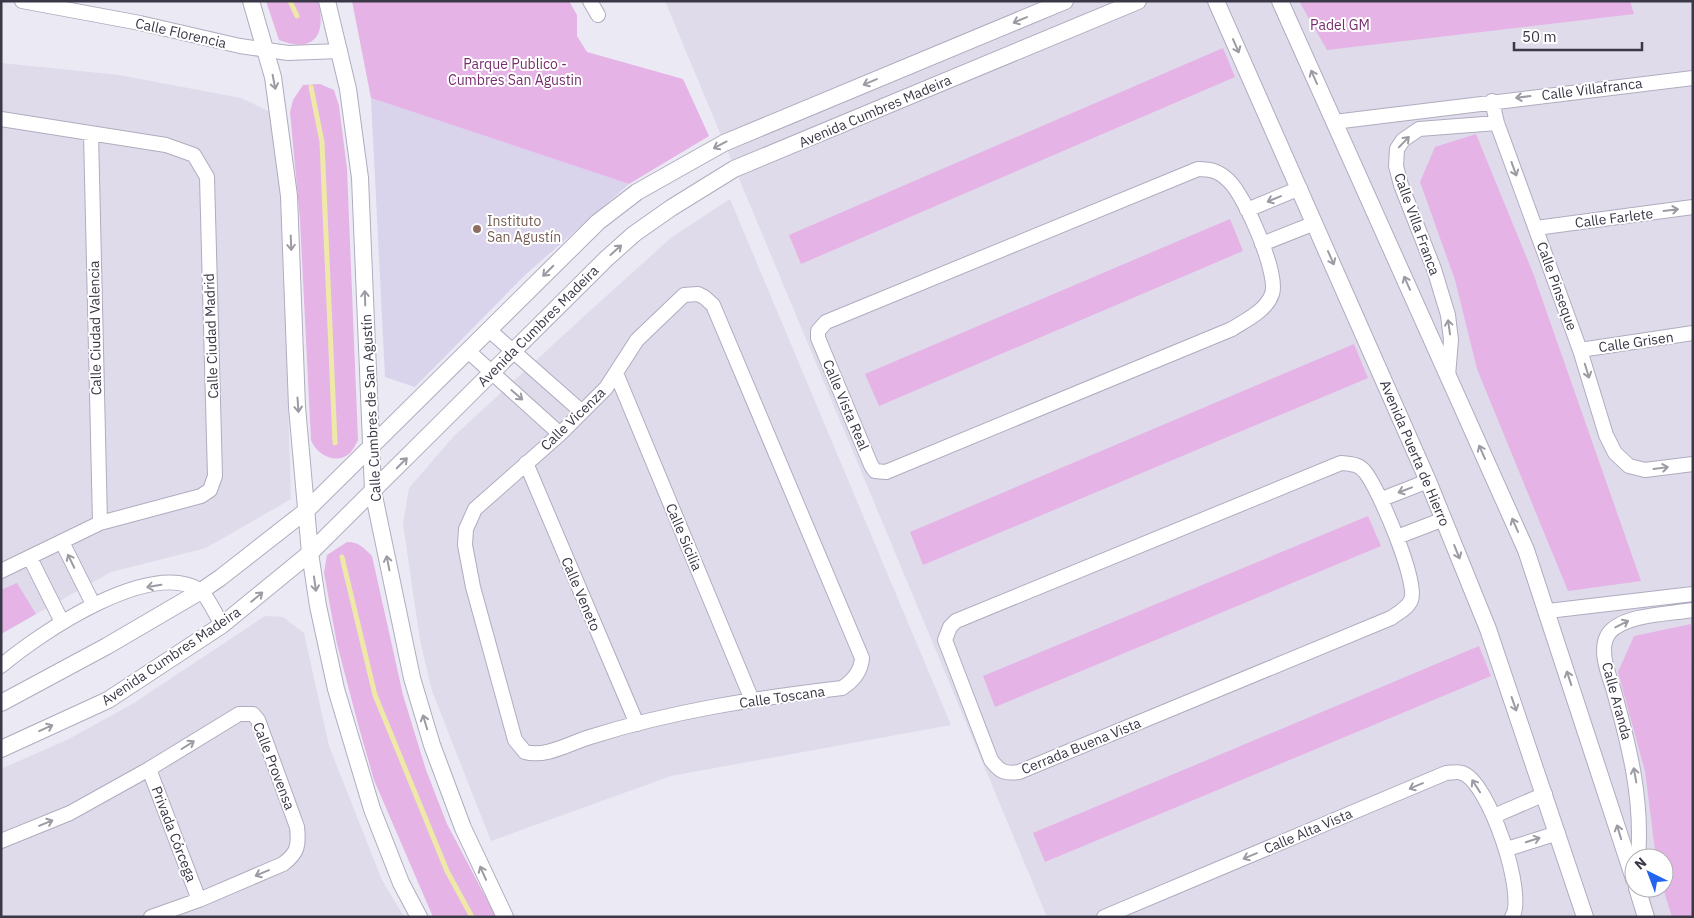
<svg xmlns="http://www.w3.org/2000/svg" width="1694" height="918" viewBox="0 0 1694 918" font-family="'IBM Plex Sans',sans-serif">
	<rect width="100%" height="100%" fill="#ebe9f4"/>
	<path fill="#dfdbeb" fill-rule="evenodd" d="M665 1H1693V917H1047ZM1634 858H1664V888H1634Z
		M1 63 119 75 241 98 279 116 291 499 206 548 111 572 1 634Z
		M730 199 951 725 671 776 491 841 432 691 420 640 403 524 409 488 453 437 593 308 672 237Z
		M265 616 283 617 304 633 329 746 382 880 404 917H1V769L69 739 134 703Z"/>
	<path fill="#d9d3ec" d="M371 98 629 184 525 275 415 387 385 377Z"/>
	<path fill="#e5b3e6" d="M266 1H318C327 35 314 54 279 40Z
		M352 1H569L577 15V36L587 52 683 79 709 136 629 184 371 98Z
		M1299 1H1630L1634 14 1327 50Z
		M1223 48 1235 77 801 264 789 235Z
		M320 84 334 90 339 106 347 169 358 440C356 444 353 450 350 453 336 466 316 454 311 440L300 220 290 112 293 100 303 85Z
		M1476 134 1533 273 1641 581 1568 591 1477 369 1455 280 1420 182 1435 147Z
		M1230 219 1243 251 879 406 865 374Z
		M1354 344 1368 378 923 565 910 532Z
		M1368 516 1381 546 995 707 983 676Z
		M347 542C359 542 364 548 372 556L403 695 426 770 447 824 496 917H433L374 780 358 724 337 644 324 573 327 555Z
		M17 583 36 614 1 634V590Z
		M1691 624 1693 917H1672L1663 888 1664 858H1656L1645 771 1618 672 1634 636Z
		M1479 646 1491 676 1045 862 1033 833Z"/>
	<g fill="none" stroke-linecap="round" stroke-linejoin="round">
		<path stroke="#eee9a8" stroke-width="5" d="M290 1 297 16
			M311 87 322 142 335 443
			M342 557 375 695 447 871 472 917"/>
		<g stroke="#b0acbf" stroke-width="16">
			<path id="minor" d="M22 1 140 23 240 46 288 53 340 51
				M590 1 598 15
				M1492 101 1497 123 1580 350 1606 435 1615 453 1629 466 1645 470 1693 464
				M1 119 166 145 194 155 207 177 215 476 210 490 201 496 100 523 1 571
				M1334 122 1693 78
				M91 133 100 523
				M1198 169C1211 169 1219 171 1229 181 1245 196 1279 274 1272 294 1266 311 1246 320 1232 329L886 472 875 471 871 465 818 338V331L826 322Z
				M1247 210 1300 188
				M1536 228 1693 207
				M1262 244 1315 223
				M698 294 704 297 713 305 862 658C861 672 853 681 842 688 757 698 672 711 590 737 570 743 546 758 525 752L515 740 473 587 465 545 466 529 475 509 560 434 606 388 637 340 684 295Z
				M489 330 582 412
				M1580 350 1693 333
				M468 351 560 434
				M616 373 752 700
				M1448 376 1451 340 1448 315 1434 269 1401 185 1396 166 1397 149 1403 140 1419 129 1497 123
				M526 463 637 724
				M1341 463C1351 464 1359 464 1365 472 1378 487 1419 583 1411 600 1408 608 1398 613 1391 618L1019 772C1005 774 1000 772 991 760L945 640 950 627 956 621Z
				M1382 499 1428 481
				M1397 537 1444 519
				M62 542 93 604
				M30 558 62 622
				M1548 611 1693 594
				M1 666C40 633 149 559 200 590 207 595 217 617 222 625
				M149 769 199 900
				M1494 816 1545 794
				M1 841 70 813 149 769 239 714H253L258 720 297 827C299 845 298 853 283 864L199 900 151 917
				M1507 849 1558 833
				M1638 858C1643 799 1629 745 1613 688 1608 673 1598 648 1609 633 1624 614 1670 614 1693 610
				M1104 917 1446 773C1451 773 1458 771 1462 773 1489 781 1527 896 1512 917"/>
		</g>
		<g stroke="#b0acbf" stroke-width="18">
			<path id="tertiary" d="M251 1 273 77 289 196 297 407 310 553 318 606 336 689 372 809 401 883 419 917
				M327 1 348 89 360 178 373 491 412 678 432 745 463 828 505 917
				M1216 1 1428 481 1488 629 1585 917
				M1280 1 1526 550 1634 879
				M1 703 107 646 201 591 220 578 307 510 598 222 637 192 724 143 1065 1
				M1 749 108 700 222 625 310 553 606 259 634 234 671 208 734 169 1138 1
				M1637 888 1646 917"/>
		</g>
		<use href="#minor" stroke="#fff" stroke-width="14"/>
		<use href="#tertiary" stroke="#fff" stroke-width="16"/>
	</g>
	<defs><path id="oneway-shaft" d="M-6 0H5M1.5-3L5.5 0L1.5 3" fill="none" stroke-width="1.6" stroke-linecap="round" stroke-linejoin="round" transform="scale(1.25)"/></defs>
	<g stroke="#9c9ba3">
		<use href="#oneway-shaft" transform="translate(1020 20) rotate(157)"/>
		<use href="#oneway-shaft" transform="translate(1236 46) rotate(66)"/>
		<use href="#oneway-shaft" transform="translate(1314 77) rotate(-114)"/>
		<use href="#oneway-shaft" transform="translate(274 82) rotate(79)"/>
		<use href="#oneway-shaft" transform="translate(870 82) rotate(157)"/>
		<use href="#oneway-shaft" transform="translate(1523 97) rotate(173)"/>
		<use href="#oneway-shaft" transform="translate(1404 142) rotate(-46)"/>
		<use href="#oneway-shaft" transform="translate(720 145) rotate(152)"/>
		<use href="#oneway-shaft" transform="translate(1514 169) rotate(70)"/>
		<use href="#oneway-shaft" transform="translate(1274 199) rotate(157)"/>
		<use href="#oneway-shaft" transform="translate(1671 210) rotate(-7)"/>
		<use href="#oneway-shaft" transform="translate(291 243) rotate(88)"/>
		<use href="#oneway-shaft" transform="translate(616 250) rotate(-42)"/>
		<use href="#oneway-shaft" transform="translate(1331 258) rotate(66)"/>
		<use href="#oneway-shaft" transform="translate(548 271) rotate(135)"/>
		<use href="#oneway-shaft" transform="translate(1407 283) rotate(-114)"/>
		<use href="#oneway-shaft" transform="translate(365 298) rotate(-92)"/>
		<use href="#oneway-shaft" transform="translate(1449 327) rotate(-98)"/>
		<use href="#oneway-shaft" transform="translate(1587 371) rotate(73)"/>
		<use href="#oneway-shaft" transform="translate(517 395) rotate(41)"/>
		<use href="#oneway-shaft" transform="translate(298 405) rotate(86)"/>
		<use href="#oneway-shaft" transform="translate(1482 452) rotate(-114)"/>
		<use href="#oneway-shaft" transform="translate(402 463) rotate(-45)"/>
		<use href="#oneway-shaft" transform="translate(1661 468) rotate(-8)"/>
		<use href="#oneway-shaft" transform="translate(1405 490) rotate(159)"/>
		<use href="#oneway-shaft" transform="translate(1515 525) rotate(-114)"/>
		<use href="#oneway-shaft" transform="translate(1457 552) rotate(68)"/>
		<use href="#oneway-shaft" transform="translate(71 561) rotate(-116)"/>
		<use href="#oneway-shaft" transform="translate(388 563) rotate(-101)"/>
		<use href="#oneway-shaft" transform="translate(315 584) rotate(82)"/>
		<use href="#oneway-shaft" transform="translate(154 586) rotate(170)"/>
		<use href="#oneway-shaft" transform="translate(257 597) rotate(-40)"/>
		<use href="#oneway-shaft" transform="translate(1622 624) rotate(-27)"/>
		<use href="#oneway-shaft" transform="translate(1569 678) rotate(-108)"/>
		<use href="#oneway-shaft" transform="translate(1514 704) rotate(71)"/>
		<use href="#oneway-shaft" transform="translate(425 722) rotate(-107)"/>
		<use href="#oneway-shaft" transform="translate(46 728) rotate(-24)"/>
		<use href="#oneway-shaft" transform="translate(188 745) rotate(-32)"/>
		<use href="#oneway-shaft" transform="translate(1635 775) rotate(-100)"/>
		<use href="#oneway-shaft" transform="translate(1416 786) rotate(157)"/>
		<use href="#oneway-shaft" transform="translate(1476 786) rotate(-123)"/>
		<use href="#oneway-shaft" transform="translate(46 823) rotate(-22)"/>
		<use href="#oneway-shaft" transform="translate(1619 832) rotate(-107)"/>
		<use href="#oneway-shaft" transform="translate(1533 840) rotate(-18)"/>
		<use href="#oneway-shaft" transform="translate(1250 856) rotate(157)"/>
		<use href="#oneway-shaft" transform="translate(262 873) rotate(157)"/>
		<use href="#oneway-shaft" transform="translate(483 873) rotate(-114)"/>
	</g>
	<circle fill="#8d6e63" stroke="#fff" stroke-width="2" cx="477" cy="229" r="5"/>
	<g text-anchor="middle" stroke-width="4" stroke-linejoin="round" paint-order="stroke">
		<g font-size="14" fill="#772d6c" stroke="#fff">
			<text x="1340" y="30">Padel GM</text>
			<text x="515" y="69">Parque Publico -<tspan x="515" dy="16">Cumbres San Agustin</tspan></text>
		</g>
		<g font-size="14" fill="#3a3747" stroke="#fff">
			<text transform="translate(181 33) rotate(13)" y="5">Calle Florencia</text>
			<text transform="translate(1592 89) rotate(-7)" y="5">Calle Villafranca</text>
			<text transform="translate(875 111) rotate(-23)" y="5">Avenida Cumbres Madeira</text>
			<text transform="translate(1614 218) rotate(-7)" y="5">Calle Farlete</text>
			<text transform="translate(1417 224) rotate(70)" y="5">Calle Villa Franca</text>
			<text transform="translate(1557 286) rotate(70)" y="5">Calle Pinseque</text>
			<text transform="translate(538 326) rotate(-45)" y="5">Avenida Cumbres Madeira</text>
			<text transform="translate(95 328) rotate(-91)" y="5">Calle Ciudad Valencia</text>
			<text transform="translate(211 336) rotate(-92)" y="5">Calle Ciudad Madrid</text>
			<text transform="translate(1636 342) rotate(-8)" y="5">Calle Grisen</text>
			<text transform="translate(846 405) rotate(67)" y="5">Calle Vista Real</text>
			<text transform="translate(371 408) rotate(-93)" y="5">Calle Cumbres de San Agustín</text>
			<text transform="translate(573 419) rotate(-44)" y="5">Calle Vicenza</text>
			<text transform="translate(1415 453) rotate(67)" y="5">Avenida Puerta de Hierro</text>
			<text transform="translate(684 537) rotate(67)" y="5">Calle Sicilia</text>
			<text transform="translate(581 594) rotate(67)" y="5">Calle Veneto</text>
			<text transform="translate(171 656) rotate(-34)" y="5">Avenida Cumbres Madeira</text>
			<text transform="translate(782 697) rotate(-8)" y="5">Calle Toscana</text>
			<text transform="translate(1617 701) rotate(75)" y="5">Calle Aranda</text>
			<text transform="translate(1081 746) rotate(-22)" y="5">Cerrada Buena Vista</text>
			<text transform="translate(274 766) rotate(69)" y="5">Calle Provensa</text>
			<text transform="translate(1308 831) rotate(-23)" y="5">Calle Alta Vista</text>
			<text transform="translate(174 834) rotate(69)" y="5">Privada Córcega</text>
		</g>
		<g font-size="14" fill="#785e54" stroke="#fff" text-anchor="start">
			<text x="487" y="226">Instituto<tspan x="487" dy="16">San Agustín</tspan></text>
		</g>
	</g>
	<rect width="1694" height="918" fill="none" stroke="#3a3747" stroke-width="5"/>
	<g transform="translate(1649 873) rotate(318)"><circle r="24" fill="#ffffff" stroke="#b0afb5"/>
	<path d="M0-4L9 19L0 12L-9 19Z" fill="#2365f1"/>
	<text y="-8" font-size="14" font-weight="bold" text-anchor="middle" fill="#3a3747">N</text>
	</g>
	<path d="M1514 42v8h128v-8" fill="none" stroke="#3a3747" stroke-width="2.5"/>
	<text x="1522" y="42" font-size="15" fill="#3a3747" stroke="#ffffff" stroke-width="4" paint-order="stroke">50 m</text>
</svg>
